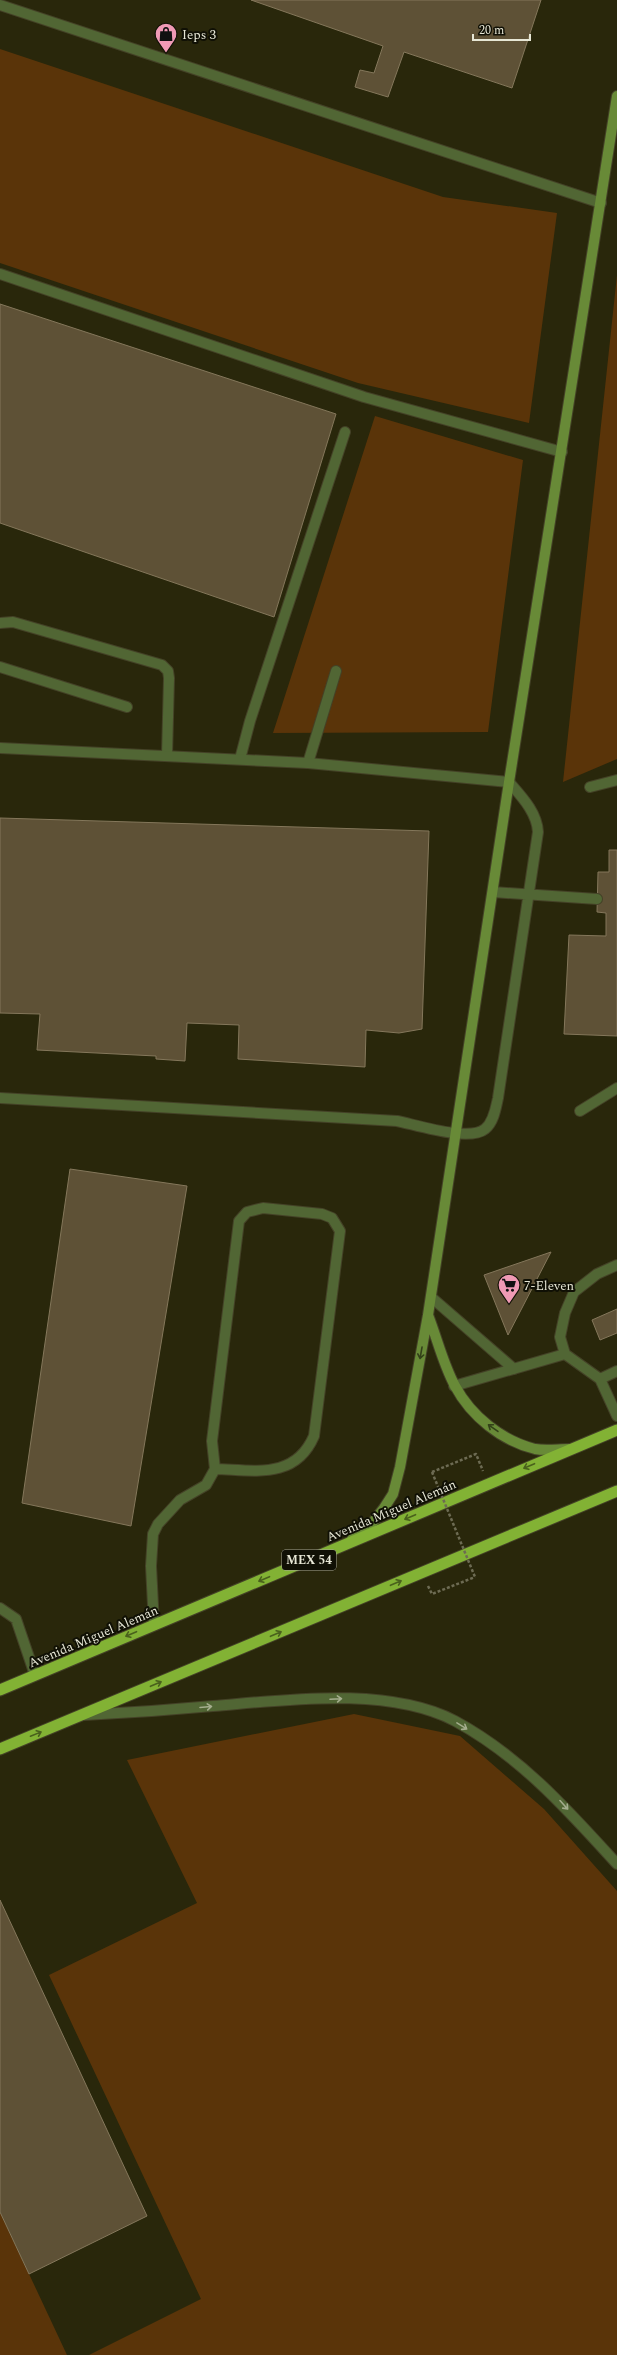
<svg xmlns="http://www.w3.org/2000/svg" width="617" height="2355" viewBox="0 0 617 2355" font-family="Spectral,serif">
	<rect width="100%" height="100%" fill="#29270b"/>
	<path fill="#5a3409" d="M0 49 443 197 557 213 529 423 358 383 0 263Z
		M617 275V759L563 782Z
		M375 416 523 460 488 732 273 733Z
		M354 1714 460 1736 544 1809 617 1891V2355H89L201 2299 49 1975 197 1903 127 1760Z
		M0 2212 67 2355H0Z"/>
	<path fill="#5e5136" stroke="#84775b" d="M251 0H541L512 88 404 52 388 97 355 87 360 70 374 73 383 46Z
		M0 304 336 414 274 617 0 523Z
		M0 818 429 831 422 1029 399 1033 366 1030 365 1067 238 1059 239 1025 187 1023 185 1061 156 1059V1056L37 1050 40 1014 0 1013Z
		M609 850H617V1036L564 1034 569 935 606 936V913L597 912 598 872H609Z
		M70 1169 187 1186 131 1526 22 1503Z
		M551 1252 508 1335 484 1275Z
		M617 1309V1333L600 1340 592 1320Z
		M0 1900 147 2216 29 2274 0 2212Z"/>
	<g fill="none" stroke-linecap="round" stroke-linejoin="round">
		<g stroke="#444227" stroke-width="12">
			<path id="service" d="M0 5 601 203
				M0 623 13 622 162 665 168 671 169 678 167 756
				M0 667 127 707
				M240 759 250 721 345 432
				M308 763 336 671
				M590 787 617 780
				M493 892 597 899
				M0 1098 397 1121C417 1125 469 1142 485 1129 494 1122 496 1107 498 1098L538 832C537 812 521 796 509 782
				M580 1111 617 1088
				M617 1265 597 1274 574 1292 565 1313 560 1337 565 1354 600 1379 617 1416
				M431 1297 514 1369
				M600 1379 617 1371
				M454 1386 565 1354
				M0 1608 16 1619 35 1675
				M154 1625 151 1566 153 1534 158 1524 180 1500 206 1485 215 1469 212 1441 239 1221 247 1212 263 1208 322 1214 332 1218 340 1231 314 1436C295 1480 254 1470 215 1469"/>
		</g>
		<g stroke="#444227" stroke-width="12">
			<path id="minor" d="M0 274 364 397 562 452
				M0 748 308 763 509 782
				M84 1715C127 1713 170 1710 213 1706 286 1700 388 1686 455 1721 520 1756 568 1810 617 1864"/>
		</g>
		<g stroke="#444227" stroke-width="12">
			<path id="secondary" d="M428 1315C437 1338 443 1364 455 1386 471 1416 502 1441 535 1449 546 1451 558 1449 569 1449
				M352 1539 374 1521 384 1508 393 1494 400 1467 428 1315 509 782 617 96"/>
		</g>
		<g stroke="#444227" stroke-width="13">
			<path id="trunk" d="M0 1690 617 1430
				M0 1749 617 1491"/>
		</g>
		<path stroke="#6d6b53" stroke-width="2.5" stroke-dasharray="3 2" stroke-linecap="butt" d="M432 1472 476 1454 483 1471
			M428 1586 432 1594 475 1577"/>
		<use href="#service" stroke="#516634" stroke-width="10"/>
		<use href="#minor" stroke="#516634" stroke-width="10"/>
		<use href="#secondary" stroke="#688a37" stroke-width="10"/>
		<use href="#trunk" stroke="#82b234" stroke-width="11"/>
		<path stroke="#6d6b53" stroke-width="2.5" stroke-dasharray="3 2" stroke-linecap="butt" d="M432 1472 475 1577"/>
	</g>
	<defs><path id="oneway-shaft" d="M-6 0H5M1.5-3L5.5 0L1.5 3" fill="none" stroke-width="1.6" stroke-linecap="round" stroke-linejoin="round"/></defs>
	<g stroke="#334119">
		<use href="#oneway-shaft" transform="translate(421 1353) rotate(100)"/>
		<use href="#oneway-shaft" transform="translate(493 1428) rotate(-145)"/>
	</g>
	<g stroke="#49611c">
		<use href="#oneway-shaft" transform="translate(529 1466) rotate(157)"/>
		<use href="#oneway-shaft" transform="translate(410 1517) rotate(157)"/>
		<use href="#oneway-shaft" transform="translate(264 1579) rotate(157)"/>
		<use href="#oneway-shaft" transform="translate(396 1583) rotate(-23)"/>
		<use href="#oneway-shaft" transform="translate(131 1634) rotate(157)"/>
		<use href="#oneway-shaft" transform="translate(276 1634) rotate(-23)"/>
		<use href="#oneway-shaft" transform="translate(156 1684) rotate(-23)"/>
		<use href="#oneway-shaft" transform="translate(36 1734) rotate(-22)"/>
	</g>
	<g stroke="#a4ad8d">
		<use href="#oneway-shaft" transform="translate(336 1699) rotate(-3)"/>
		<use href="#oneway-shaft" transform="translate(206 1707) rotate(-5)"/>
		<use href="#oneway-shaft" transform="translate(462 1726) rotate(32)"/>
		<use href="#oneway-shaft" transform="translate(564 1805) rotate(48)"/>
	</g>
	<defs>
		<g id="shop-pin" transform="scale(1.15)"><path d="M0 17L-7.5 6A9.5 9.5 0 1 1 7.5 6Z" fill="#f09ab5" stroke="#101005"/><path d="M-5-2.5h2.3a2.7 3.5 0 0 1 5.4 0H5L5.5 6h-11ZM-1.5-2.5h3a1.5 2.3 0 0 0-3 0Z" fill="#111"/></g>
		<g id="supermarket-pin" transform="scale(1.15)"><path d="M0 17L-7.5 6A9.5 9.5 0 1 1 7.5 6Z" fill="#f09ab5" stroke="#101005"/><path d="M-6-5.5h2.5l.6 2H6L4.5 2H-2.5L-4.4-4H-6ZM-1.5 3.2a1.3 1.3 0 1 0 .1 0ZM3 3.2a1.3 1.3 0 1 0 .1 0Z" fill="#111"/></g>
	</defs>
	<g fill-rule="evenodd">
		<use href="#shop-pin" x="166" y="34"/>
		<use href="#supermarket-pin" x="509" y="1285"/>
	</g>
	<g text-anchor="middle" stroke-width="4" stroke-linejoin="round" paint-order="stroke">
		<rect fill="#101005" stroke="#a6a697" stroke-width="1" x="282" y="1550" width="54" height="20" rx="3"/>
		<g font-size="12" font-weight="bold" fill="#e7e7d6">
			<text x="309" y="1564">MEX 54</text>
		</g>
		<g font-size="13" fill="#e7e7d6" stroke="#101005" text-anchor="start">
			<text x="182" y="39">Ieps 3</text>
			<text x="524" y="1290">7-Eleven</text>
		</g>
		<g font-size="13" fill="#e7e7d6" stroke="#101005">
			<text transform="translate(391 1510) rotate(-23)" y="5">Avenida Miguel Alemán</text>
			<text transform="translate(93 1636) rotate(-23)" y="5">Avenida Miguel Alemán</text>
		</g>
	</g>
	<path d="M473 34v6h57v-6" fill="none" stroke="#e7e7d6" stroke-width="2"/>
	<text x="479" y="34" font-size="12" fill="#e7e7d6" stroke="#101005" stroke-width="3" paint-order="stroke">20 m</text>
</svg>
